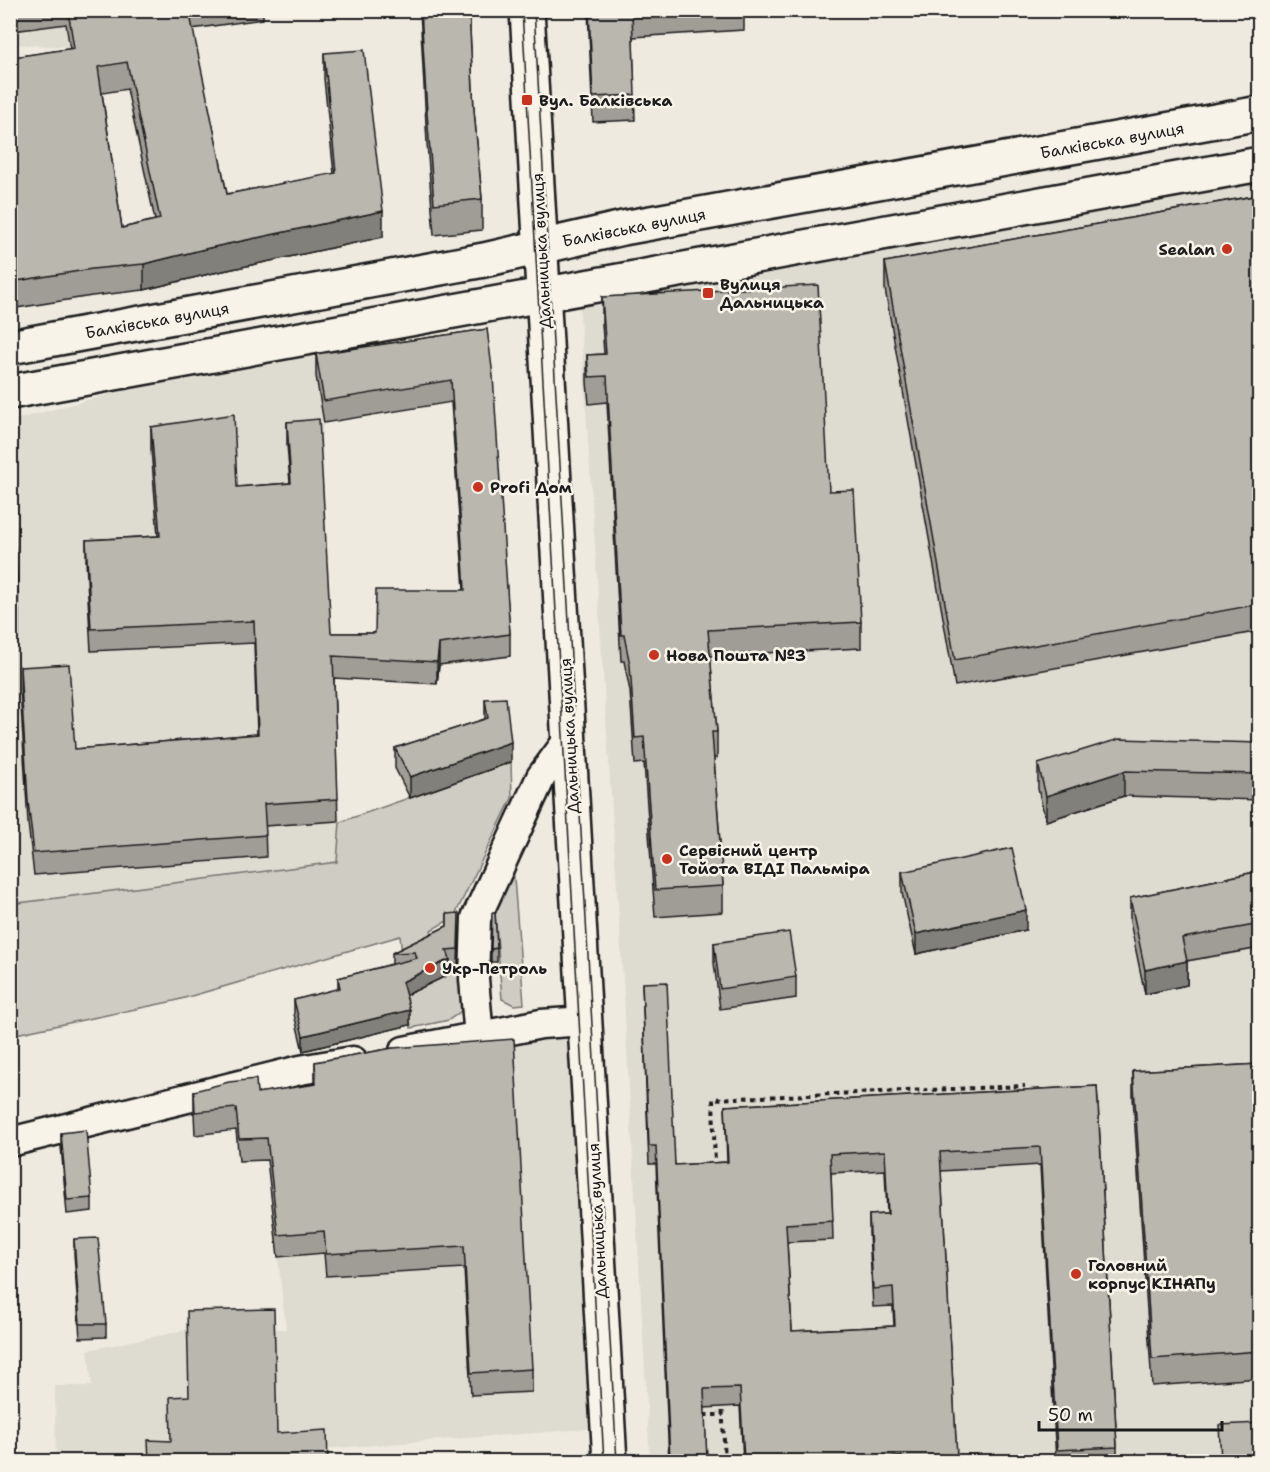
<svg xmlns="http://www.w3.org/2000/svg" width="1270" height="1472" viewBox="0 0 1270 1472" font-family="'Shantell Sans',sans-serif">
	<rect width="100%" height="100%" fill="#eeeae0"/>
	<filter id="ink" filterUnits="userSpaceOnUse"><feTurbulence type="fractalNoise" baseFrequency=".0167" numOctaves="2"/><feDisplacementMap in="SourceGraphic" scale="12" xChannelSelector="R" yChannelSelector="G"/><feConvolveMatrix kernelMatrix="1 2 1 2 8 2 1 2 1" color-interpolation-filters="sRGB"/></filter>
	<g filter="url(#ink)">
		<path fill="#dedbd1" d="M262 10 263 19 69 47 11 44V11Z
			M1259 182V1461H650L624 997 579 300Z
			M312 339 324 423 320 441 340 822 338 862 11 904V421Z
			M578 1024 600 1428 295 1451 296 1461H56L55 1386H92L88 1350 187 1330 286 1329 258 1083Z"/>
		<path fill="#cfccc3" stroke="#767470" stroke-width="1.5" d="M511 762 512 798 454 917 431 930 435 940 457 942 464 993 461 1011 449 1020 411 1028 400 936 174 1001 11 1035V904L337 862 340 822Z
			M513 866 524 1004 514 1005 502 999 495 911Z"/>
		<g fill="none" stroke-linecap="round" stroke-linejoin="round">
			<g stroke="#1c1c1c" stroke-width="33">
				<path id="minor" d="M479 1038 474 979 476 918 541 777 569 739
					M404 1051 541 1024 585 1021
					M10 1142 300 1070 353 1061"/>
			</g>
			<g stroke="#1c1c1c" stroke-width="38">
				<path id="major" d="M527 10 610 1462
					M10 347 484 260 623 228 1260 113
					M10 392C427 315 843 241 1260 164"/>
			</g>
			<path stroke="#1c1c1c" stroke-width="4" stroke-dasharray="4.5 4.5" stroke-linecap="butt" d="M715 1167 713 1099 1025 1086
				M722 1402 725 1462
				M704 1415H723"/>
			<use href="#minor" stroke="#f7f3e8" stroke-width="28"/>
			<use href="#major" stroke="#f7f3e8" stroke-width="33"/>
			<path stroke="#1c1c1c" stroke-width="1.5" d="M522 10 604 1462
				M534 10 617 1462"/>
		</g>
		<path fill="#a09d96" stroke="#1c1c1c" stroke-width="1.5" fill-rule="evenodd" d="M10 10H263V19L192 29 227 194 334 174 324 79V53L383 237 209 274 144 290 92 296 10 309ZM66 24 70 49 14 57 12 43H13V31ZM127 89 155 220 122 228 102 93Z
			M420 10H469L474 110 482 199V230L434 235 427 143Z
			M588 10H744V30L633 37 635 120 593 122Z
			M943 10H967L943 15Z
			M1260 195V631L955 686 885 289V262Z
			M602 297 829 491 861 622V648L710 656 717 732V758H714L723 886V912L655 917 644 763 635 764 630 691 624 661H621L607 402 589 404 587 382V355L604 354 602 323Z
			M487 329 510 634V656L439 665 437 684 334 678 338 821 265 826 266 857 34 875 28 823 20 689V667L75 749 257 734 254 643 91 651 86 561V540L158 536 151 449V427L237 487 290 483 287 444V422L331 633H375L464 590 451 402 324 423 316 376V354Z
			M10 482 19 616V636H10Z
			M485 699 511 762 410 798 395 768V748L485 719Z
			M1260 743V800L1124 796 1046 821 1038 789V764Z
			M1260 871V948L1187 961V985L1145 994 1130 922V898Z
			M902 872 1026 930 916 954 902 893Z
			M447 914 459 928 458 964H450V974L406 995 410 1025 303 1051 294 1014V1000L338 989V978L392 964V953L447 926Z
			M714 943 796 977V998L720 1009 714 963Z
			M497 948V962H491V949Z
			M642 983 675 1165 727 1162 725 1106 1097 1086 1117 1447V1461H1056L1040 1165 941 1171 957 1461H743L740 1406 704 1408 707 1461H669L656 1164H649ZM885 1170 887 1214 869 1215V1233L873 1307 893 1306 894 1326 792 1331 787 1242 833 1240 831 1173Z
			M393 1048 532 1369V1392L471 1395 464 1268 326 1276 324 1253 278 1257 267 1160 239 1161 236 1130 195 1135 194 1113V1091L257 1093 315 1085V1062Z
			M1260 1064V1378L1152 1386 1133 1097V1071Z
			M61 1133 92 1198V1211L67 1214 61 1146Z
			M74 1239 106 1324V1337L80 1338 74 1253Z"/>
		<path fill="#82807a" stroke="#1c1c1c" stroke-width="1.5" d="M10 17H13V43L10 44Z
			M383 211V237L209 274 144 290V264L209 248Z
			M439 644V665L437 684V662Z
			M511 742V762L410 798V777Z
			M1124 771V796L1046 821V796Z
			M1026 910V930L916 954V934Z
			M450 959V974L402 997V982Z
			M1187 961V985L1145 994V970Z
			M410 1010V1025L303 1051V1036Z"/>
		<path fill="#bab7af" stroke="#1c1c1c" stroke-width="1.5" fill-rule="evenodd" d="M10 10H12L13 17H10Z
			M68 10H189L227 194 336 173 324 53 364 50 383 211 209 248 144 264 92 269 10 282V31L14 57 74 48ZM127 62 160 219 122 228 98 67Z
			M421 10H469L474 110 482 199 434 204 427 113Z
			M589 10H666L632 13 635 95 593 97Z
			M1260 195V604L955 660 885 262Z
			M818 285 829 491 854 490 861 622 708 630 717 732H712L723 886 655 890 644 737 635 738 630 665 624 635H621L607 376 589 377 587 355 606 354 602 297Z
			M487 329 493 376 510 634 439 644 437 662 333 656 338 799 264 804 266 835 34 853 28 801 20 667 69 664 75 749 258 734 254 621 91 629 86 540 160 536 151 427 234 414 237 487 291 483 287 422 319 419 331 633H375L376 590H465L451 380 324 401 316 354Z
			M10 482H12L19 616H10Z
			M506 698 511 742 410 777 395 748 488 718 485 699Z
			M1119 739 1260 743V774L1124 771 1046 796 1038 764Z
			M1012 848 1026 910 916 934 902 872Z
			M1260 871V924L1182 938 1187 961 1145 970 1130 898Z
			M459 913 458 949 445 950H447L450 959 402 982 410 1010 303 1036 294 1000 340 988 338 978 417 958 415 952 392 953 447 926V914Z
			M492 913H495L497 948 491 949Z
			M789 932 796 977 720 989 714 943Z
			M667 982 675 1165 728 1162 725 1106 1097 1086 1117 1447 1057 1450 1040 1147 940 1152 957 1457 902 1460V1456L807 1461H744L740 1388 704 1389 707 1461H670L656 1146H649L642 983ZM885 1151 888 1214 869 1215 873 1289 893 1287 895 1326 792 1331 786 1224 833 1221 830 1154Z
			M514 1039 532 1369 471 1373 464 1246 326 1254 324 1231 278 1235 267 1138 239 1139 236 1108 195 1112 194 1091 229 1082 256 1079 257 1093 316 1084 315 1062 393 1048Z
			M1260 1064V1351L1152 1359 1133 1071Z
			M86 1130 92 1198 67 1200 61 1133Z
			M98 1238 106 1324H80L74 1239Z
			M274 1309 277 1433 327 1430 328 1461H149L148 1440 171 1441 170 1397 189 1396 187 1311Z
			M1260 1423V1461H1221L1219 1425Z"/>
	</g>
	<g fill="#c8321e" stroke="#f7f3e8" stroke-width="2">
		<rect x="521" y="94" width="12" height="12" rx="3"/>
		<circle cx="1227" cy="249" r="6"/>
		<rect x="702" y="287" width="12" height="12" rx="3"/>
		<circle cx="478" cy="487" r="6"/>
		<circle cx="654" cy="655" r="6"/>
		<circle cx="667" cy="859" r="6"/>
		<circle cx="430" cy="968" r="6"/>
		<circle cx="1076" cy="1274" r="6"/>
	</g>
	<g text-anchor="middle" stroke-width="5" stroke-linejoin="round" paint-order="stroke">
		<g font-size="16" font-weight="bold" fill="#1c1c1c" stroke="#f7f3e8" text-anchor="start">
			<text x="539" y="106">Вул. Балківська</text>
			<text x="1215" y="255" text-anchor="end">Sealan</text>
			<text x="720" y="290">Вулиця<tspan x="720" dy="18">Дальницька</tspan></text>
			<text x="490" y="493">Profi Дом</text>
			<text x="666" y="661">Нова Пошта №3</text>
			<text x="679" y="856">Сервісний центр<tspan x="679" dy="18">Тойота ВІДІ Пальміра</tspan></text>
			<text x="442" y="974">Укр-Петроль</text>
			<text x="1088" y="1271">Головний<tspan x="1088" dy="18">корпус КІНАПу</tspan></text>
		</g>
		<g font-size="16" fill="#1c1c1c" stroke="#f7f3e8">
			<text transform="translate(1112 140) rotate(-10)" y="6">Балківська вулиця</text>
			<text transform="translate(634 227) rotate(-11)" y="6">Балківська вулиця</text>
			<text transform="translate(541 251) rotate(-93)" y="6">Дальницька вулиця</text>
			<text transform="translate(157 320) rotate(-10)" y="6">Балківська вулиця</text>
			<text transform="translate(569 736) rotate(-93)" y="6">Дальницька вулиця</text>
			<text transform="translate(597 1221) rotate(-93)" y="6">Дальницька вулиця</text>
		</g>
	</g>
	<rect width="1270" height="1472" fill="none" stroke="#f7f3e8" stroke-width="36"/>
	<rect x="18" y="18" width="1234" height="1436" fill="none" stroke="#1c1c1c" stroke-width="2" filter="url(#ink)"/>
	<path d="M1039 1421v9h183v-9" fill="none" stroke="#1c1c1c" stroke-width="3"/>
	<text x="1048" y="1421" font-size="18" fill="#1c1c1c" stroke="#f7f3e8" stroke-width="4.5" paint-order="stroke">50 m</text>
</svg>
